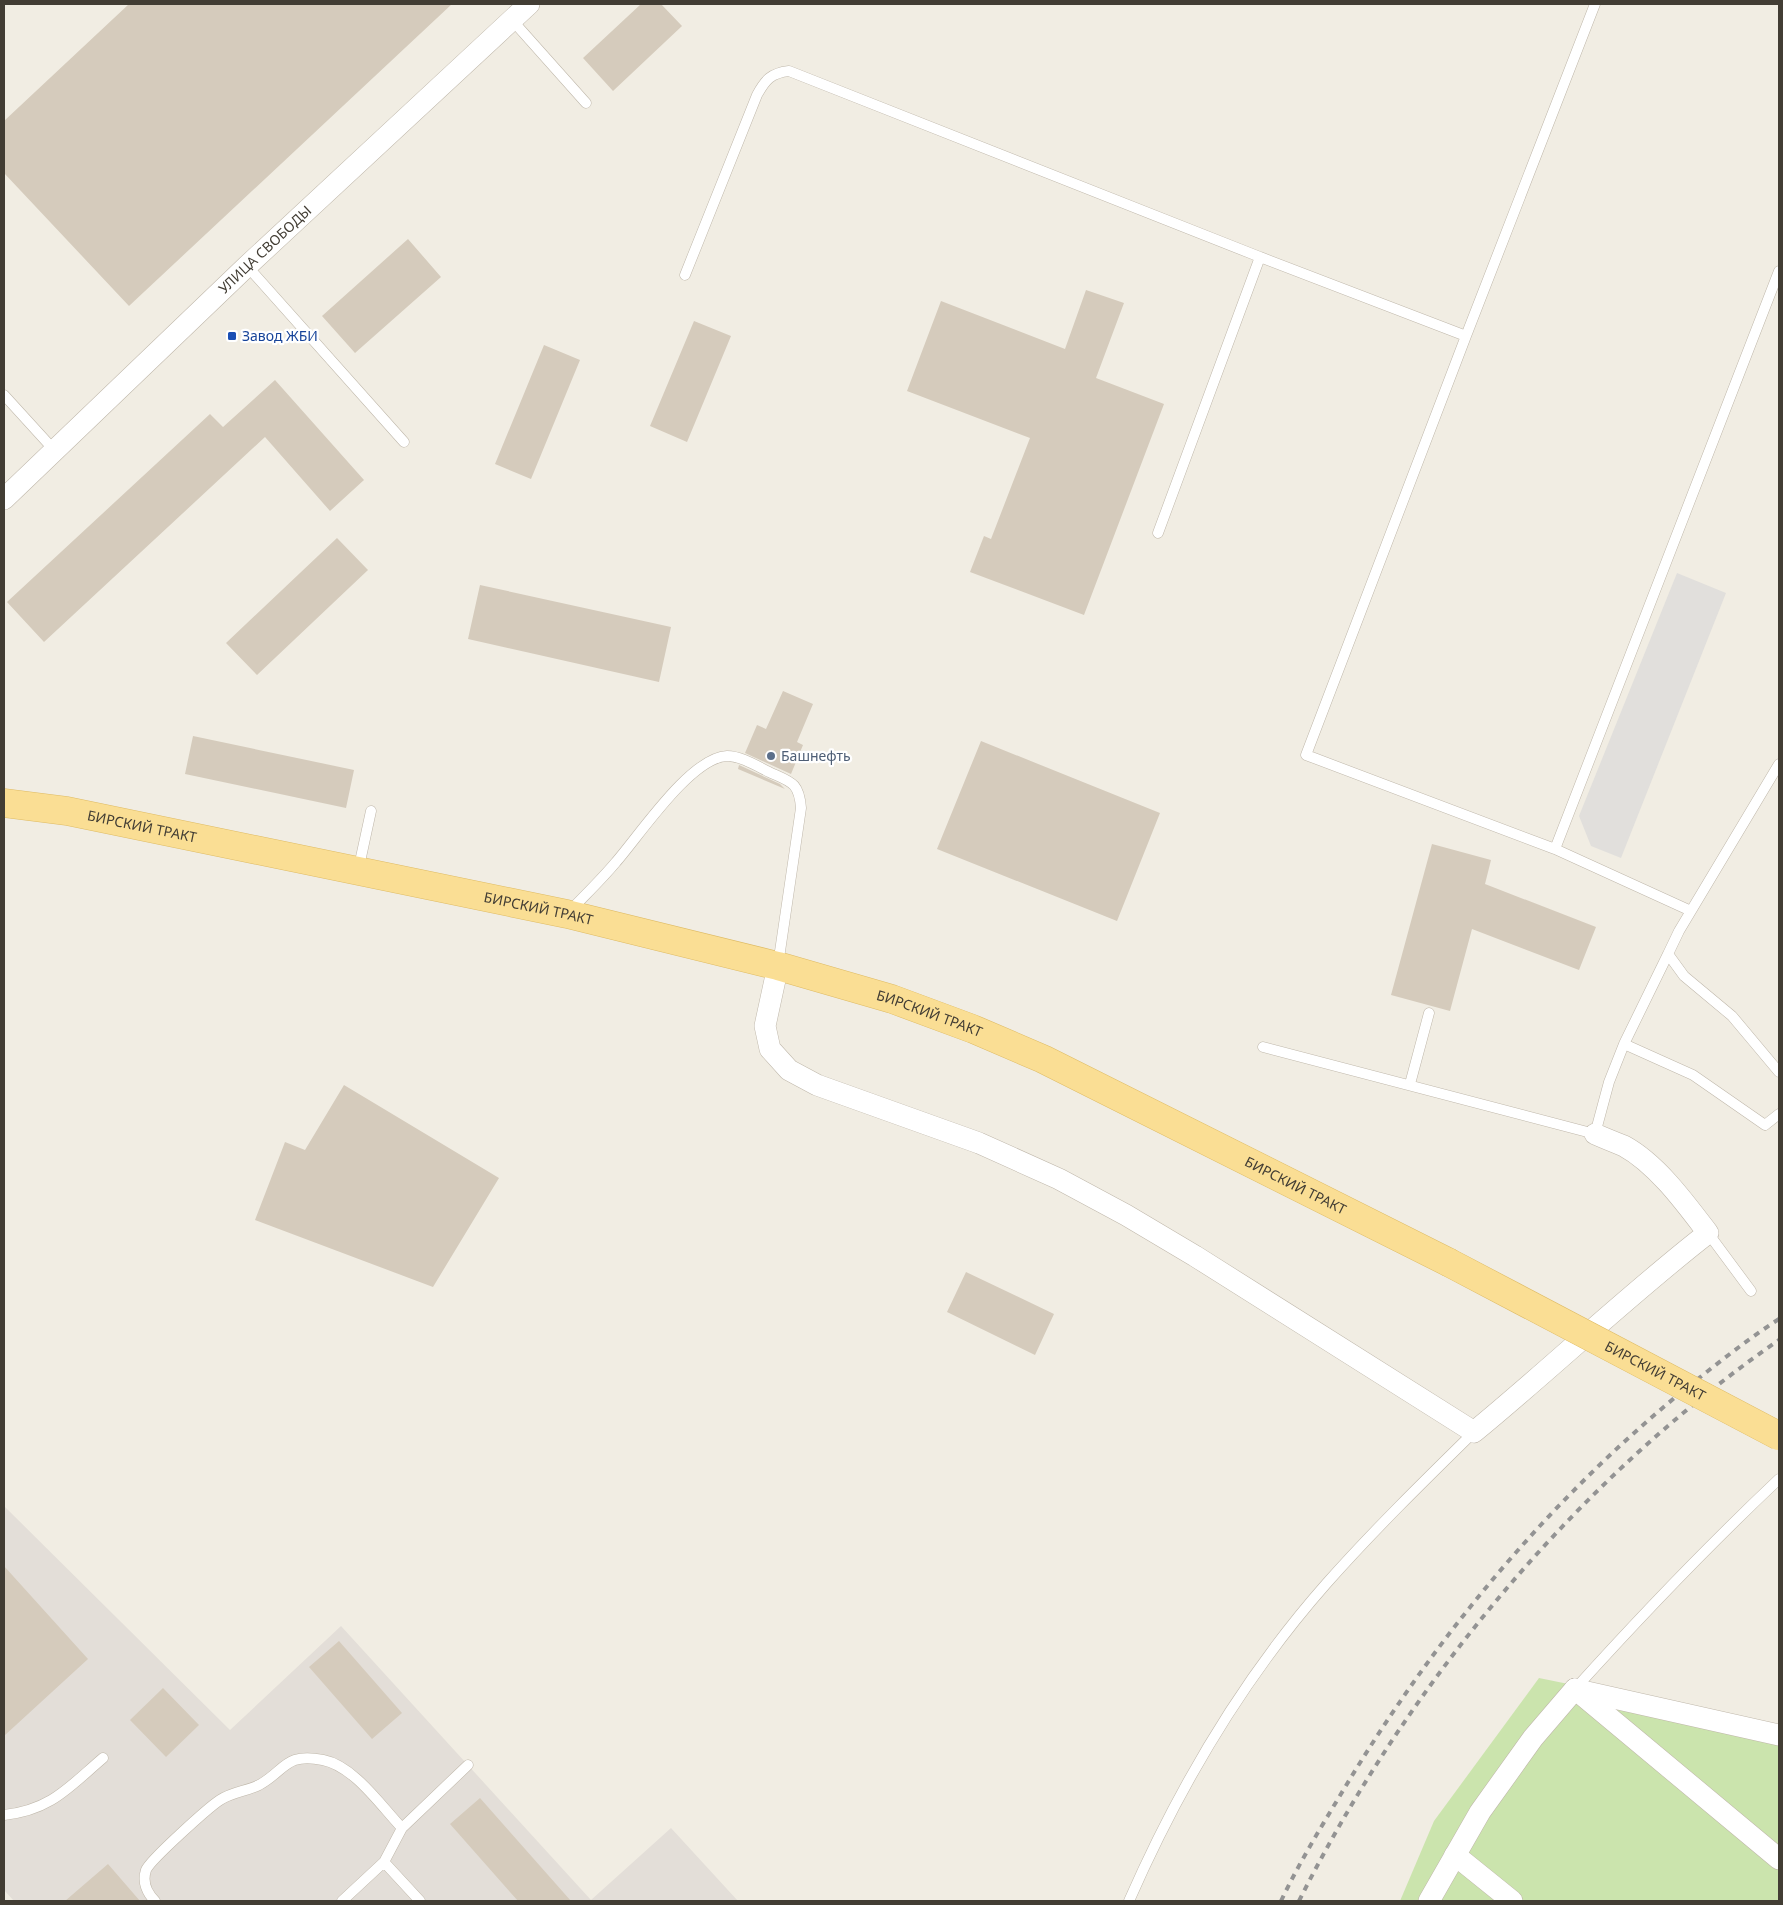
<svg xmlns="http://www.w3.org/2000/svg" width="1783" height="1905" viewBox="0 0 1783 1905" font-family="'Noto Sans',sans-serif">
	<rect width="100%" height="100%" fill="#f1ede3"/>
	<path fill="#e3ded8" d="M4 1506 230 1730 341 1626 591 1900 671 1828 738 1901H14L4 1890Z"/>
	<path fill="#cbe4ad" d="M1539 1678 1779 1727V1901H1400L1434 1821Z"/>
	<path fill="#e1dfdc" d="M1677 573 1726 593 1621 858 1591 846 1579 816Z"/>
	<path fill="#d5cbbc" d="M129 4H452L129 306 4 173V121Z
		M641 4H661L682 26 613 91 583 58Z
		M408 239 441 277 355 353 322 316Z
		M1086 290 1124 303 1096 378 1164 404 1084 615 970 572 984 536 991 539 1030 438 907 391 941 301 1065 349Z
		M694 321 731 336 687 442 650 426Z
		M544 345 580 360 531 479 495 464Z
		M275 380 364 480 330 511 265 437 44 642 7 602 210 414 223 427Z
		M337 538 368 570 257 675 226 643Z
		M480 585 671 627 659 682 468 639Z
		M783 691 813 704 797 742 803 745 791 774 745 753 757 725 766 729Z
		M193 736 354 770 346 808 185 774Z
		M981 741 1160 813 1117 921 937 849Z
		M739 765 780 784 785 789 738 769Z
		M1432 844 1491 860 1485 884 1596 927 1579 970 1472 929 1450 1011 1391 995Z
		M344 1085 499 1178 433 1287 255 1220 285 1142 305 1150Z
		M966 1272 1054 1314 1035 1355 947 1312Z
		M4 1566 88 1659 4 1736Z
		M339 1641 402 1713 372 1739 309 1667Z
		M163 1688 199 1725 166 1757 130 1720Z
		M480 1798 571 1901H518L450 1824Z
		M108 1864 140 1901H65Z"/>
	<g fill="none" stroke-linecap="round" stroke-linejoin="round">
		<g stroke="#bfb7aa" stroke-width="11">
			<path id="lane" d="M512 20 586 103
				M247 266 404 442
				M685 275 757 95C765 80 771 73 789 71L1260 257
				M1466 336 1595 4
				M4 395 55 451
				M1158 533 1260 257 1466 336 1306 755 1555 849
				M358 871 371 811
				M1691 911 1555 849 1779 271
				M569 912C584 896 601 880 616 862 639 836 691 757 727 756 741 756 757 766 769 772 791 782 799 782 801 808L778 965
				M1668 954 1679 931 1779 764
				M1624 1044 1693 1075 1765 1125 1779 1114
				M1263 1047 1595 1134 1609 1082 1624 1044 1668 954 1684 976 1732 1016 1779 1072
				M1410 1084 1429 1013
				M1708 1233 1751 1291
				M1575 1689C1640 1617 1708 1546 1779 1479
				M4 1815C51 1810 69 1787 103 1758
				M402 1828 468 1765
				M384 1862 420 1901
				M155 1901C147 1893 142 1882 146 1870 150 1860 209 1807 220 1800 232 1792 247 1791 259 1785 285 1771 285 1752 323 1760 354 1766 381 1806 402 1828L384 1862 342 1901
				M1129 1901C1179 1787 1244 1677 1326 1584 1373 1531 1424 1481 1474 1432"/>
		</g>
		<g stroke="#bfb7aa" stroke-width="22">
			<g id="street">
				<path id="s1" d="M4 499 247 266 529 4"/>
				<path d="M778 966 765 1026 770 1049 789 1070 817 1085 979 1143 1059 1179 1126 1215 1195 1256 1474 1432C1553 1367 1627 1296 1708 1233 1686 1204 1657 1164 1624 1146 1614 1142 1604 1138 1595 1134"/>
				<path d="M1575 1689 1779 1859"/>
				<path d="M1578 1690 1779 1735"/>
				<path d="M1455 1855 1512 1901"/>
				<path d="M1429 1901 1480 1812 1533 1738 1575 1689"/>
			</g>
		</g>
		<g stroke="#debb65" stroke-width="29">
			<g id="primary">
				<path id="s2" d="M4 803 67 811 567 914 778 966 892 999 973 1029 1043 1059 1448 1262"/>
			</g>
		</g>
		<use href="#lane" stroke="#fff" stroke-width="10"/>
		<use href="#street" stroke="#fff" stroke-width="21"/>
		<use href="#primary" stroke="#fade94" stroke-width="28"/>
		<path stroke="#939393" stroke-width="4" stroke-dasharray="6 6" stroke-linecap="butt" d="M1281 1901C1301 1859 1326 1819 1350 1779 1440 1631 1553 1496 1689 1386 1718 1363 1748 1339 1779 1319
			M1299 1901C1408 1683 1579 1478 1779 1340"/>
		<g stroke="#debb65" stroke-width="29" stroke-linecap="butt">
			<g id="primary-bridge">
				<path id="s3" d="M1448 1262 1779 1436"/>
			</g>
		</g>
		<use href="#primary-bridge" stroke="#fade94" stroke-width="28"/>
	</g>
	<rect fill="#1a4fb4" stroke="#fff" stroke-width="2" x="227" y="331" width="10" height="10" rx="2.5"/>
	<circle fill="#5c6f8a" stroke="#fff" stroke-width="2" cx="771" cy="756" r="5"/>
	<g text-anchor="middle" stroke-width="4.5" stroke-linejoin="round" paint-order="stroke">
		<g font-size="14" fill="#423d34" stroke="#fff">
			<text dy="5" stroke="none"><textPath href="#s1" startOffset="361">УЛИЦА СВОБОДЫ</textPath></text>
			<text dy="5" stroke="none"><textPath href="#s2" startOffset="140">БИРСКИЙ ТРАКТ</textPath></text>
			<text dy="5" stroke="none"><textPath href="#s2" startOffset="545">БИРСКИЙ ТРАКТ</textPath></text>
			<text dy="5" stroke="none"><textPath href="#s2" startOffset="950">БИРСКИЙ ТРАКТ</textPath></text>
			<text dy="5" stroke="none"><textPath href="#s2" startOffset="1355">БИРСКИЙ ТРАКТ</textPath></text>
			<text dy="5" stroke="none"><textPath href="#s3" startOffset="234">БИРСКИЙ ТРАКТ</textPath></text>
		</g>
		<g font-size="14" fill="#164399" stroke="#fff" text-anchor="start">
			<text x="242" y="341">Завод ЖБИ</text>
		</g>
		<g font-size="14" fill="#4e5e75" stroke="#fff" text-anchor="start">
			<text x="781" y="761">Башнефть</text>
		</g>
	</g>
	<rect width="1783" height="1905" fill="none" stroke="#423d34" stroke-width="10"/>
</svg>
